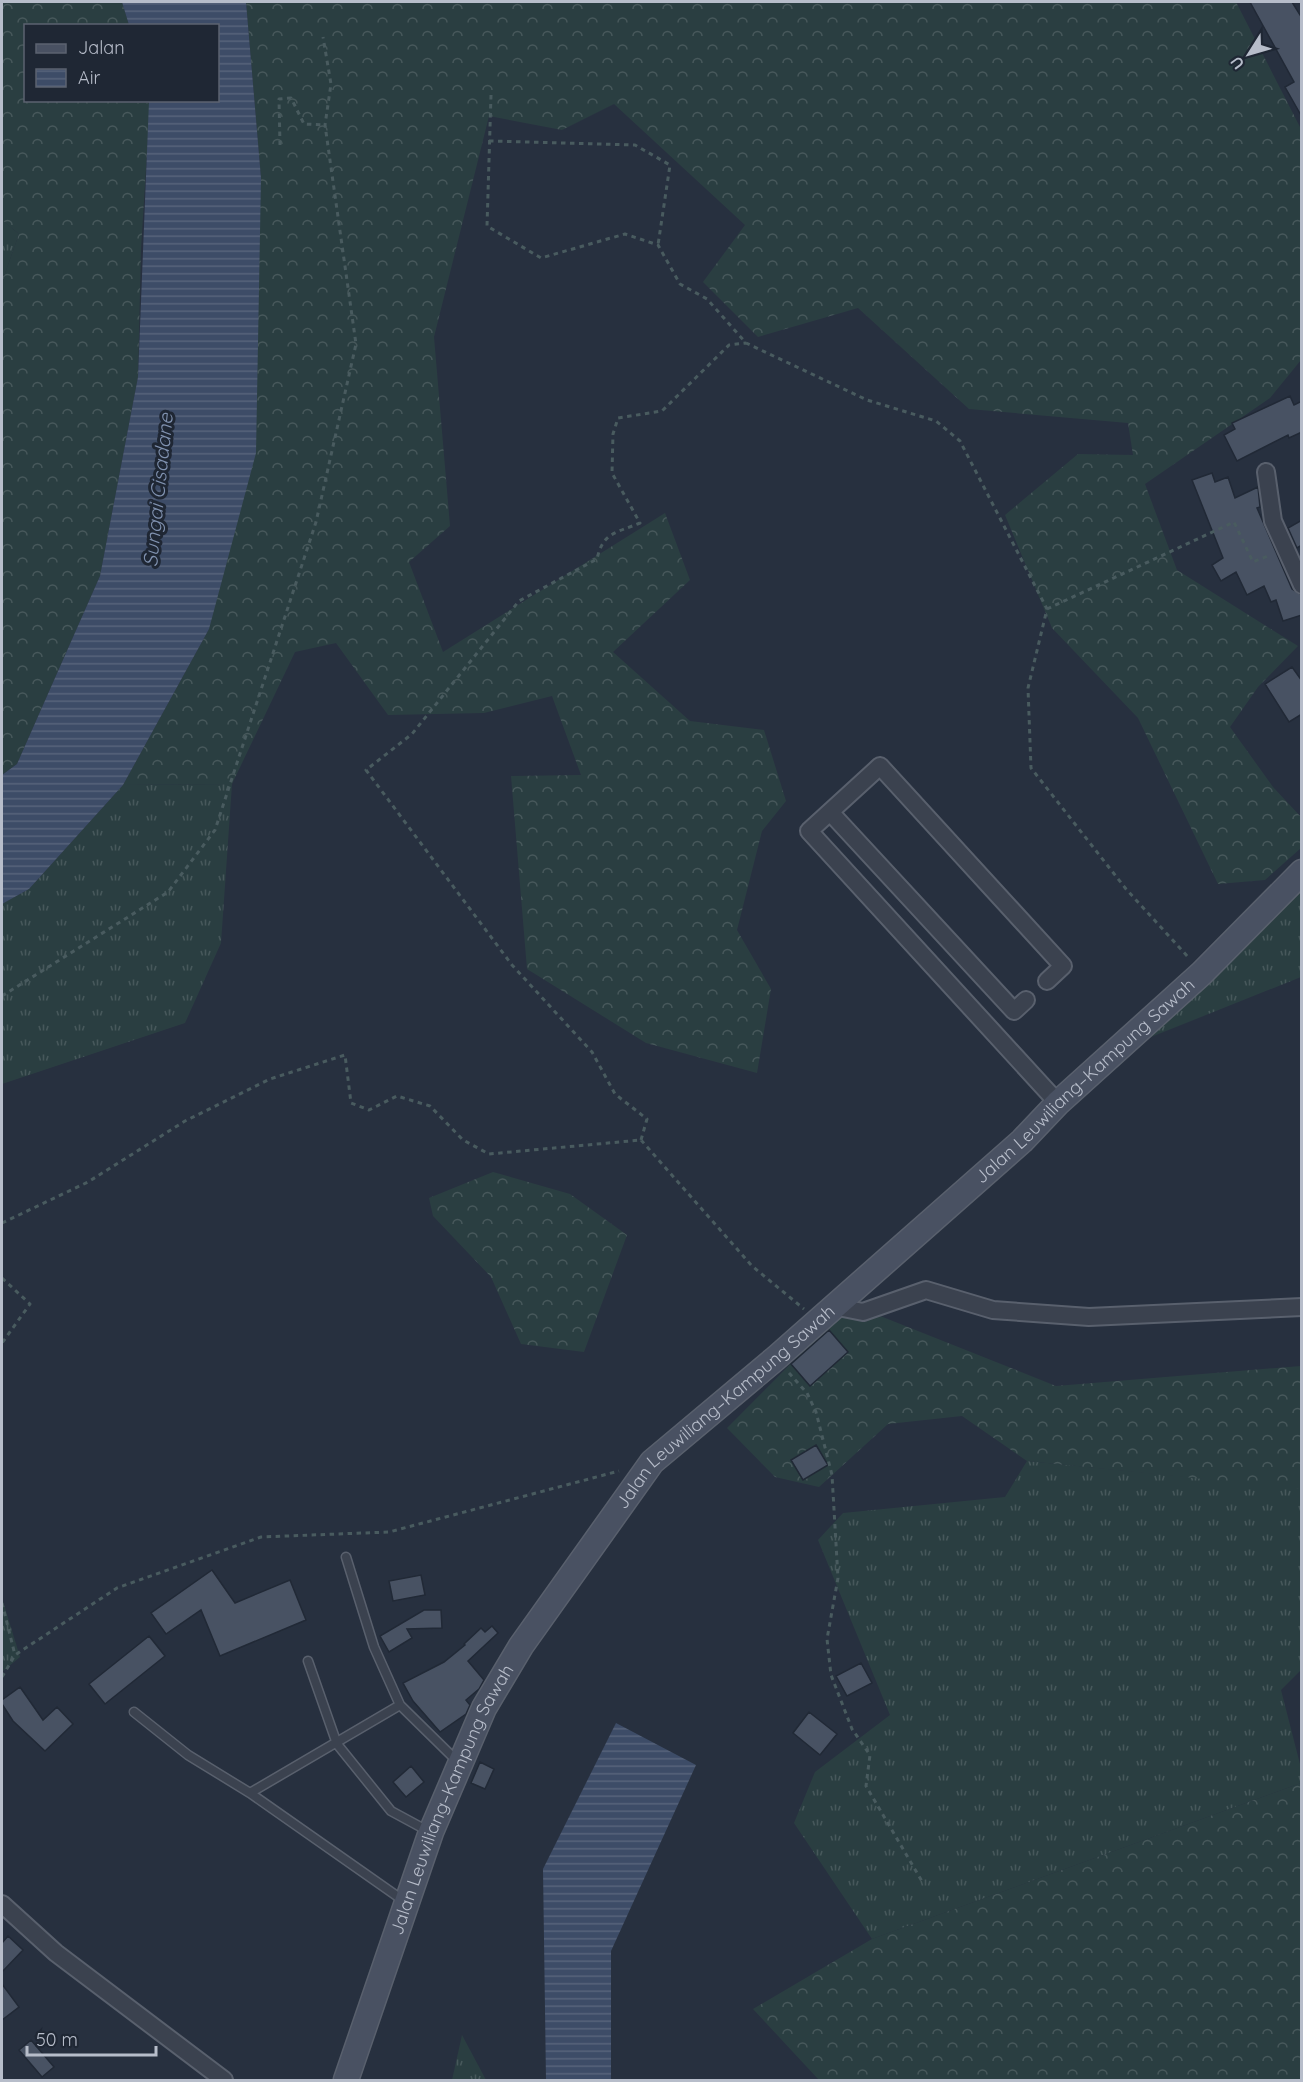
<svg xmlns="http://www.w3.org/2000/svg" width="1303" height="2082" viewBox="0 0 1303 2082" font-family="Quicksand,sans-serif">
	<defs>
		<pattern id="grass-tufts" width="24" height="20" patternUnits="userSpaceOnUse" patternTransform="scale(1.5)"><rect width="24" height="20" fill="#2a3e41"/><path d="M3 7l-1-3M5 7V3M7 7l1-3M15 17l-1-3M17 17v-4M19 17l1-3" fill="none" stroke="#47585b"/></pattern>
		<pattern id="forest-crowns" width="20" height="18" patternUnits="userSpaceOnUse" patternTransform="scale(1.5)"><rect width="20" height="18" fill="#2a3e41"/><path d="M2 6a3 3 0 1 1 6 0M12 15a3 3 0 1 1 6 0" fill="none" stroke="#47585b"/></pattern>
		<pattern id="water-rules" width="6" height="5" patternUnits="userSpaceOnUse" patternTransform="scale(1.5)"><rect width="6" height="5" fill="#3d4c67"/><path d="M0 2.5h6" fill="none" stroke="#57647b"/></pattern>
	</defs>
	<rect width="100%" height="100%" fill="#27303f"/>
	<path fill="url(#grass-tufts)" d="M2 220 19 234 2 282Z
		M232 784 221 943 185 1023 2 1084V904L29 889 123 785Z
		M1301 878V977L1116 1051Z
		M1027 1461 1301 1488V1670L1281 1690 1301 1768V1783L872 1939 794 1823 815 1772 890 1715 818 1540 843 1513 1005 1497Z
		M2 1598 20 1657 2 1672Z
		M462 2035 486 2080H452Z"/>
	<path fill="url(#forest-crowns)" d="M2 2H122L129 25 26 26V100L150 103 141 249 138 377 100 576 17 764 2 775V282L19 234 2 220Z
		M246 2H1236L1301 129V360L1270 398 1145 484 1177 570 1298 646 1258 687 1230 727 1273 787 1301 817V848L1265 880 1218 884 1138 718 1052 628 1005 515 1078 454 1133 455 1128 423 969 409 858 308 758 337 703 282 745 225 614 104 562 130 489 116 434 337 450 526 409 562 443 652 665 513 690 580 613 652 690 721 764 730 786 801 762 831 737 930 771 989 757 1073 646 1043 527 969 511 776 581 775 552 696 484 713 388 715 336 643 295 652 232 784 123 785 209 629 261 178Z
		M493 1172 570 1194 627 1235 584 1352 521 1344 491 1277 433 1216 429 1198Z
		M850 1304 1056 1386 1301 1366V1489L1027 1461 962 1416 888 1424 819 1487 775 1477 727 1428Z
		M1301 1783V2080H819L753 2009 872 1939Z"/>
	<path fill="url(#water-rules)" d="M122 2H246L261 178 256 453 209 629 123 785 29 889 2 904V775L17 764 100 576 138 377 149 101 218 100V26L129 25Z
		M616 1723 696 1765 611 1951V2080H546L543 1869Z"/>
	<path fill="#485263" stroke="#212936" stroke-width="1.5" d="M1250 2H1292L1302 18V117L1285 87 1294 82Z
		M1290 396 1294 405 1302 401V432L1289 438 1288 435 1237 461 1224 435 1235 429 1232 423Z
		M1212 473 1215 482 1228 477 1235 498 1258 487 1260 507 1257 508 1292 589 1302 595V615L1283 621 1276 600 1271 602 1264 586 1247 595 1236 572 1221 581 1212 565 1223 558 1192 480Z
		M1302 520V545L1297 548 1288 528Z
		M1292 667 1302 681V714L1289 722 1265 684Z
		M829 1330 848 1352 810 1386 791 1364Z
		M816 1445 828 1465 803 1480 791 1460Z
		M212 1570 235 1603 290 1580 306 1620 220 1656 201 1610 166 1634 151 1613Z
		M421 1575 425 1595 393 1601 389 1581Z
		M424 1610H441L442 1628 407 1629 412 1638 389 1652 380 1636Z
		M492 1626 498 1633 468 1661 484 1680 479 1689 466 1700 470 1705 466 1714 440 1732 413 1701 403 1683 444 1662 465 1645 464 1644 481 1628 485 1632Z
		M149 1636 165 1656 105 1704 89 1684Z
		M861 1663 872 1683 847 1696 836 1676Z
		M20 1687 43 1720 57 1707 73 1724 45 1751 13 1721 2 1704V1700Z
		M809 1712 837 1734 820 1755 793 1733Z
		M480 1762 494 1769 485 1789 471 1783Z
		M411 1766 424 1782 406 1797 393 1782Z
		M8 1936 23 1950 2 1972V1943Z
		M2 1984 19 2007 2 2020Z
		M31 2040 54 2067 42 2077 19 2050Z"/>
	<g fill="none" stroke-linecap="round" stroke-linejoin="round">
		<g stroke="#59606d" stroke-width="11">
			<path id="lane" d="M346 1557 374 1647 400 1705
				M308 1661 337 1744 391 1811 428 1831
				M134 1712 188 1755 250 1793 400 1705 457 1761
				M250 1793 404 1901"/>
		</g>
		<g stroke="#59606d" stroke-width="20">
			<path id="street" d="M1266 472 1273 521 1302 585
				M830 812 1014 1011 1026 1000
				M1047 981 1063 966 880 766 809 831 1058 1103
				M833 1306 863 1312 926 1290 993 1310 1089 1317 1302 1307
				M2 1904 56 1953 224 2080"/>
		</g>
		<g stroke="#59606d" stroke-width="27">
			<g id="secondary">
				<path id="s1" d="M346 2080 431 1832 484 1708 521 1646 652 1462 776 1358 1022 1141 1058 1103 1202 973 1302 872"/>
			</g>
		</g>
		<path stroke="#495b5f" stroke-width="3" stroke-dasharray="4.5 4.5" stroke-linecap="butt" d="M491 95 487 226 541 258 625 234 658 245 680 284 707 299 746 343 867 400 936 421 960 441 1047 609 1028 688 1031 768 1126 889 1189 958
			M489 141 635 145 670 165 658 245
			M280 145 279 99 291 98 304 124 325 125
			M1047 609 1234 522 1253 562 1270 555
			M2 996 168 892 215 830 316 522 356 344 325 125 331 84 323 37
			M641 1140 647 1119 615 1094 592 1052 512 965 366 770 412 734 519 601 597 559C603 532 616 533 640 523L612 473 613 434 618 418 662 411 729 345 746 343
			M641 1140 752 1266 804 1309
			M2 1223 88 1182 185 1121 270 1079 345 1055 351 1103 369 1110 397 1096 430 1106 463 1140 489 1154 641 1140
			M2 1278 30 1304 2 1343
			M789 1373 807 1393 816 1412 832 1475 838 1578 827 1639 831 1675 852 1729 870 1755 866 1786 923 1883
			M2 1603 15 1655
			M2 1677 15 1655 117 1588 261 1537 389 1532 619 1471"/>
		<use href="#lane" stroke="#3b424f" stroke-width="8"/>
		<use href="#street" stroke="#3b424f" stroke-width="16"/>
		<use href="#secondary" stroke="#495162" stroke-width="24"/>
	</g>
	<g text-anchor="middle" stroke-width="6" stroke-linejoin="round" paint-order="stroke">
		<g font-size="18" fill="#b7bdca" stroke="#1f2734">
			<text dy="6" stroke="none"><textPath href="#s1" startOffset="1272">Jalan Leuwiliang–Kampung Sawah</textPath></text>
			<text dy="6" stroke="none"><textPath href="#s1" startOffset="786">Jalan Leuwiliang–Kampung Sawah</textPath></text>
			<text dy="6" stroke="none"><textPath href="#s1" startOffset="300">Jalan Leuwiliang–Kampung Sawah</textPath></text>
		</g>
		<g font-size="20" font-style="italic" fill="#8092b0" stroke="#1f2734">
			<text transform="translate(158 490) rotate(-84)" y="7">Sungai Cisadane</text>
		</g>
	</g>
	<rect width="1303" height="2082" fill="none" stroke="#b7bdca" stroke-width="6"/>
	<rect x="24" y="24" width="195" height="78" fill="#1f2734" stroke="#5c6370" stroke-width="1.5"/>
	<rect x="36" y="44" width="30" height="9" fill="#495162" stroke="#5c6370" stroke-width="1.5"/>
	<text x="78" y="54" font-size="18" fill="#b7bdca">Jalan</text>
	<rect x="36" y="69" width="30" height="18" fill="url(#water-rules)" stroke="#5c6370" stroke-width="1.5"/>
	<text x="78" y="84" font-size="18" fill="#b7bdca">Air</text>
	<g transform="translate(1249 54) rotate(233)" stroke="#1f2734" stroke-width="4.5" paint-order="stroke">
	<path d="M0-4.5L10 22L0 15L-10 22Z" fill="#b7bdca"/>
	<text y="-9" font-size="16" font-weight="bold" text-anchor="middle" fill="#b7bdca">U</text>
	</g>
	<path d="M27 2046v9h129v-9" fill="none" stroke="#b7bdca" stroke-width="3"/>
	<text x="36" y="2046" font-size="18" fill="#b7bdca" stroke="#1f2734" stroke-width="4.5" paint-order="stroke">50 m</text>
</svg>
